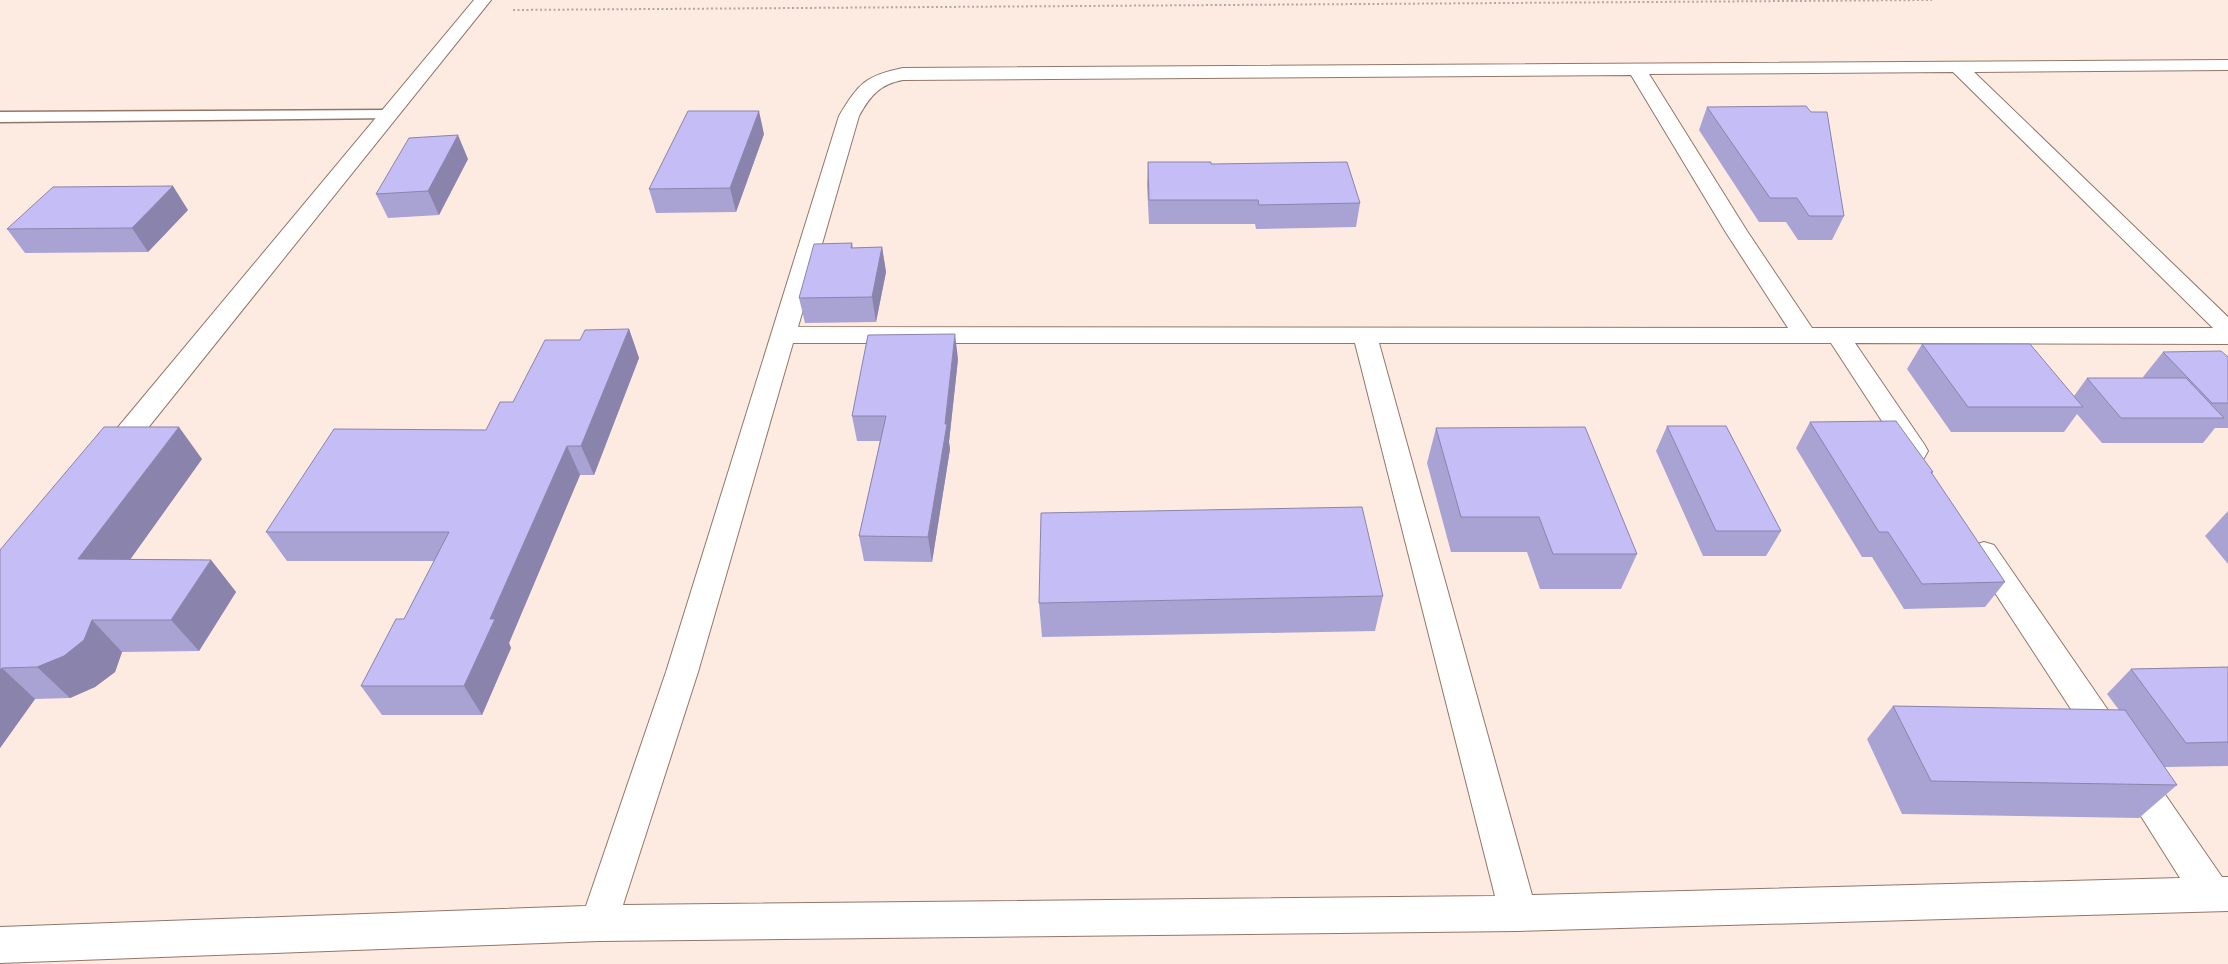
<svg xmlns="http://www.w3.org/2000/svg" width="2228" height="964" viewBox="0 0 2228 964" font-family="'Roboto Condensed',sans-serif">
	<rect width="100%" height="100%" fill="#fdebe1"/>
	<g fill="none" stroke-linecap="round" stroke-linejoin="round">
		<g stroke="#927769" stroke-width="3">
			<path id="service" d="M389 110 395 112 397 115 395 118 0 122V112Z"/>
		</g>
		<g stroke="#927769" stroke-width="2">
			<path id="minor" d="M474 0H491L119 464 109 466 99 464 96 457 99 450Z
				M2228 60V70L1974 72 2228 317V344L1855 343 1924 444 1928 451 1924 458 1915 460 1906 458 1831 343H1379L1532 895 2180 878 2115 775 2120 764 2132 760 2144 764 2222 877H2228V911L1518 931 599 941 0 963V927L586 906 666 672 839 116C859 83 865 76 903 68ZM1953 72 2213 328H1812L1747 231 1649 74ZM1631 75 1725 231 1788 328 798 327 859 116C870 96 880 84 903 80ZM793 343H1355L1495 896 623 905 698 672Z
				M1984 542 1994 545 2121 729 2126 739 2121 749 2109 753 2097 749 1969 553 1974 545Z"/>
		</g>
		<path stroke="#b6a69e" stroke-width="2" stroke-dasharray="2 2.5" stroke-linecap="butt" d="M513 10 1932 0"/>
		<use href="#service" fill="#fff" fill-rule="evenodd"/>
		<use href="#minor" fill="#fff" fill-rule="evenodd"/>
	</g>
	<path fill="#a9a3d4" d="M1707 107 1844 216 1832 240H1798L1786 222H1759L1699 130Z
		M764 134 736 212 656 213 649 189Z
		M468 159 439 215 388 218 376 194Z
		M1148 162 1211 164 1360 203 1356 227 1256 229 1255 224H1149L1147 185Z
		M188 210 148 252 25 253 7 229Z
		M852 243 853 248 882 247 886 272 876 322 805 323 799 298Z
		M629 329 639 358 594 475H580L509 643 511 648 482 715H382L361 686 404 619 434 561H287L266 532 486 430 513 402 580 340Z
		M1922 344 2074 396 2087 378H2144L2143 377 2163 352 2228 357V428H2215L2203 443H2102L2077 414 2064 432H1951L1907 369Z
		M958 359 949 442 950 449 932 562 864 561 859 536 880 441H857L852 416Z
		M1810 422 1933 472 1932 474 2005 582 1985 607 1904 609 1872 557H1862L1796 448Z
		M1667 426 1781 531 1766 556H1703L1656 451Z
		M1436 428 1637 554 1621 589H1540L1527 552H1451L1427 463Z
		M202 459 130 559 211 560 236 592 199 651 122 652 115 672 95 687 70 698 35 699 0 748V550Z
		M2228 511V564L2205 536Z
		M1383 596 1375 631 1042 637 1039 603Z
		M2228 667V766L2164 767 2177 785 2139 818 1902 814 1867 739 1893 706 2119 710 2107 694 2131 669Z"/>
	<path fill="#8a84ac" d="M759 111 764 134 736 212 730 188Z
		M458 135 468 159 439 215 428 191Z
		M173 186 188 210 148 252 132 228Z
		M882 247 886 272 876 322 872 297Z
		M629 329 639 358 594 475 581 446Z
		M955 334 958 359 949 442 950 449 932 562 928 537 945 424Z
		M179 427 202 459 107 592 78 559Z
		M567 446 580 475 509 643 511 648 482 715 464 686 490 619Z
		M211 560 236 592 199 651 171 620Z
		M92 620 122 652 115 672 95 687 70 698 37 667Z
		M2 668 35 699 0 748V670Z"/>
	<path fill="#c5bdf6" stroke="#8a84ac" d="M1806 106 1811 112H1827L1844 216H1809L1797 198H1770L1707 107Z
		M688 111H759L730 188 649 189Z
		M458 135 428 191 376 194 409 138Z
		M1148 162H1211V164L1347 162 1360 203 1259 205 1258 200H1149Z
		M173 186 132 228 7 229 53 187Z
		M852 243 851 248 882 247 872 297 799 298 814 244Z
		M629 329 581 446H567L490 619H495L464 686H361L396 619H404L449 532H266L334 429 486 430 500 402H513L545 340H580L585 330Z
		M955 334 945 424H947L928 537 859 536 886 416H852L868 335Z
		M1922 344H2030L2083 407H1968Z
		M2221 351 2228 357V403H2212L2163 352Z
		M2087 378H2186L2224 418H2121Z
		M1896 421 1933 472H1931L2005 582 1922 584 1888 532H1879L1810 422Z
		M1667 426H1726L1781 531H1716Z
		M104 427H179L78 559 211 560 171 620H92L84 640 64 656 37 667 2 668 0 670V550Z
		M1585 427 1637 554H1553L1539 517H1461L1436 428Z
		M1362 507 1383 596 1039 603 1041 513Z
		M2228 667V742L2186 743 2131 669Z
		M1893 706 2125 710 2177 785 1931 781Z"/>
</svg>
